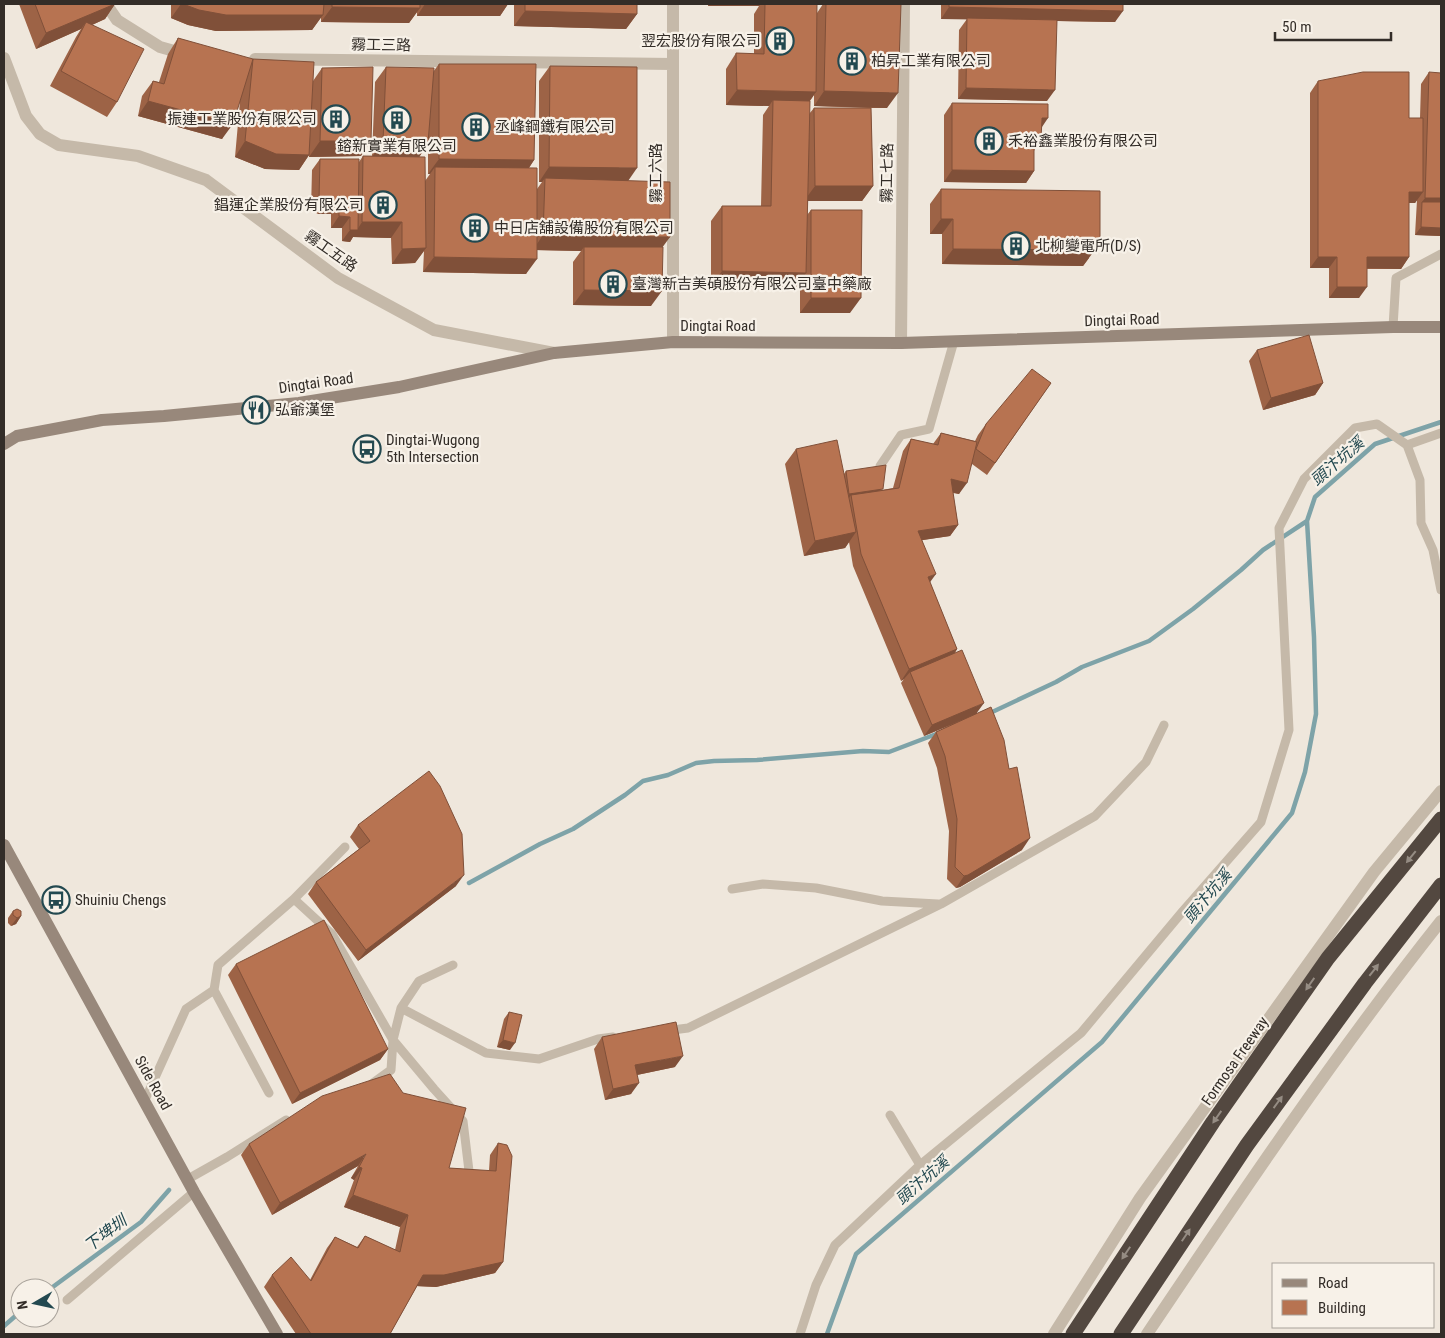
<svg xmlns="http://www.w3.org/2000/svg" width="1445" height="1338" viewBox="0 0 1445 1338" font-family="'Roboto Condensed','Noto Sans TC',sans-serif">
	<rect width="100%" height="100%" fill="#efe7dc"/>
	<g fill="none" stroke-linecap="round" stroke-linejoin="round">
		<path stroke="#7ea3a8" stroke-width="4.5" d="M988 714 1056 682 1082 667 1149 641 1193 609 1241 570 1263 550 1307 521
			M469 883 540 844 573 829 625 795 643 781 668 775 696 763 714 761 757 760 863 751 889 752 939 733
			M50 1289 141 1222 169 1190
			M4 1326 20 1312
			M827 1334 856 1254 1102 1042 1292 813 1305 772 1316 714 1314 637 1307 521 1315 497 1375 444 1441 422"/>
		<path stroke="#c5b9a9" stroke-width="9" d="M1393 327 1396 278 1441 254
			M1407 445 1441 433
			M880 466 901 435 929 429 954 341
			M732 889 763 884 816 888 882 901 938 904
			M294 899 332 934 393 1040 434 1089 463 1121 469 1171
			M401 1008 419 981 453 965
			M665 1031 688 1028 941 904 1095 816 1146 762 1164 725
			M373 1083 391 1070 393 1040 401 1008 486 1053 539 1059 598 1039 613 1037
			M269 1093 214 990 218 965 294 899 345 847
			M144 1102 186 1009 214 990
			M890 1115 920 1165
			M188 1179 227 1157 286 1120
			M67 1300 194 1192
			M800 1334 816 1285 835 1245 920 1165 1081 1033 1183 911 1261 822 1289 730 1279 528 1304 479 1355 428 1377 424 1407 445 1420 480 1421 523 1433 550 1441 590"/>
		<path stroke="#c5b9a9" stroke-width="12" d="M106 4 117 20 160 47 185 54
			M4 58 26 116 40 134 59 145 138 156 206 180 338 278 434 330 554 353
			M255 59 673 64
			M673 342V4
			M901 343 904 4
			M1054 1334 1140 1198 1374 872 1441 791
			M1147 1334C1241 1194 1336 1053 1441 921"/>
		<path stroke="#98887b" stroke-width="12" d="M4 444 17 436 102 420 164 416 299 403 399 387 554 353 673 342 901 343 1393 327H1441
			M4 845 194 1192 277 1334"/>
		<path stroke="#534840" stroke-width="15" d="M1073 1334 1213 1122 1328 958 1441 819
			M1121 1334 1247 1145 1365 983 1441 885"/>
	</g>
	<path fill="#9d6346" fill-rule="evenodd" d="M19 4H115L105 19 92 25 117 102 107 117 50 86 76 37 81 29 36 49Z
		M171 4H508L500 16H417V12L409 23 321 22V17L312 30 216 31 188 25 171 18Z
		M514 4H637V14L626 29 514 26Z
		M708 4H817V13L823 4H901L887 108H871L873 186 862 201H808L807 215 811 210 850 313H800V282L795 288 711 286V221L722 206H761L763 115 769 106 726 105V69L736 53 754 54V14L759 6H708ZM814 95V106L869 108H814L809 114 810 101Z
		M941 4H1123L1115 22 1057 21 1047 101 958 99 959 30 967 19H941Z
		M178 38 313 81 322 68 361 156 309 157V155L299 170 265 169 235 157 240 101 222 139 138 116 142 96 153 81 159 82 168 54Z
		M439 64 534 160 529 168 537 189 542 182H539V81L550 66 628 181 662 247 651 306 573 305V262L581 251 537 250 526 274 423 272 424 251 415 263 392 264 391 238 353 237 350 242 342 241V228H331V214H318L311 210 312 170 320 159 359 162 363 156H372L375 82 386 67 433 72ZM428 144V174H430L425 181 419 157Z
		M1429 72 1441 236 1415 235 1417 200 1415 203H1409V257L1401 269H1367L1359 298H1329V268H1310V93L1318 81 1409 118H1420L1421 84Z
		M952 103 1042 127 1034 151V171L1026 183 944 182V115Z
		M941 189 1089 258 1083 266 942 264V234H930V204Z
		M1257 350 1323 383 1315 395 1263 410 1249 361Z
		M1051 383 987 475 972 464 959 494 953 493 958 525 950 536 922 540 930 583 957 649 955 653 977 713 1022 850 960 887 956 888 947 879 949 831 937 768 928 743 936 732 951 725 924 736 901 683 904 679 901 681 853 566 849 542 845 548 804 556 785 464 796 449 844 474 846 471 882 490 893 488 903 451 911 439 933 444 941 433 975 441 978 435 986 424Z
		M358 825 456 886 358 961 308 894 316 882 359 849 350 837Z
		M13 911 21 916 16 924 11 926 8 923V918Z
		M236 964 388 1049 380 1060 292 1104 228 975Z
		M509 1012 510 1050 497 1047 504 1019Z
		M602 1037 675 1067 637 1075 631 1094 605 1100 594 1049Z
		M498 1143 503 1262 495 1273 436 1287 417 1286 390 1334H296L264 1287 272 1275 310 1280 327 1248 335 1237 357 1247 365 1236 395 1250 400 1227 344 1207 354 1180 351 1178 358 1166 272 1215 241 1155 249 1144 449 1168 489 1171 490 1155Z"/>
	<path fill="#805039" d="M115 4 105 19 83 29 86 22 81 29 36 49 46 33Z
		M181 4H183L323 15 312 30 216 31 188 25 171 18Z
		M425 4H508L500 16H417Z
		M710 4H761L759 6H708Z
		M332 7 420 8 409 23 321 22Z
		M949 7 1123 11 1115 22 941 19Z
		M525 11 637 14 626 29 514 26Z
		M966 88 1055 90 1047 101 958 99Z
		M737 90 816 92 805 107 773 100 769 106 726 105Z
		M824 91 898 93 887 108 814 106Z
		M148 101 233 124 222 139 138 116Z
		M1042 118H1048L1040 130Z
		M1034 140H1041L1033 152Z
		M245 141 309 155 299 170 265 169 235 157Z
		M320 141H371L361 156 309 157Z
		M383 142 428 143 418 159 372 157Z
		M439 159 534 160 524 175 435 167 430 174H428Z
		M549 167 637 168 626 184 545 178 542 182H539Z
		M952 170 1034 171 1026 183 944 182Z
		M815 186H873L862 201H804Z
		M1409 192H1423L1415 203H1401Z
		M1425 198H1441V210L1422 202Z
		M339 202 331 214H318L326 203Z
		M339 216 350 217 342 228H331Z
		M941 219H953L942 234H930Z
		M362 222H402L391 238 353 237 350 242 342 241 350 230H357Z
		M1421 227 1441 228V236L1415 235Z
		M543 235 670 237 659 252 584 247 581 251 533 250Z
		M1100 243 1083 266 942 264 953 249Z
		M426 248 415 263 392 264 402 249Z
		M434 257 537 259 526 274 423 272Z
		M1318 257H1337L1329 268H1310Z
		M1367 257H1409L1401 269 1359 268Z
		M722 271 806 273 795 288 711 286Z
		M1337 287H1367L1359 298H1329Z
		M584 290 662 291 651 306 573 305Z
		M811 298H861L850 313H800Z
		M1323 383 1315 395 1263 410 1271 398Z
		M951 479 967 483 959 494 943 490Z
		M883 489 852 501 851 495 847 501 844 502 849 494Z
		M958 525 950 536 910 542 918 531Z
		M856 532 845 548 804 556 815 541Z
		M936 574 928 585V577Z
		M957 649 949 661 910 672 904 679 901 681 909 669Z
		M984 703 976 714 924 736 932 725Z
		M1030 838 1022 850 960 887 956 888 964 876Z
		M464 875 456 886 358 961 366 950Z
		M21 916 16 924 11 926 17 918Z
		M503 1040 515 1043 510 1050 497 1047Z
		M388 1049 380 1060 292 1104 300 1093Z
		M683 1056 675 1067 627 1077 635 1065Z
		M639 1083 631 1094 605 1100 613 1089Z
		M366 1154 358 1166 272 1215 280 1203Z
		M359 1167 362 1168 354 1180 351 1178Z
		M353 1195 408 1215 400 1227 344 1207Z
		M503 1262 495 1273 436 1287 415 1286 423 1275Z"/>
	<path fill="#b77351" stroke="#805039" d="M35 4H115L46 33Z
		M183 4H324L323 15H226L199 10Z
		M332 4H420V8L332 7Z
		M525 4H637V14L525 11Z
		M765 4H817L816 92 737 90 736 53 764 54Z
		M826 4H901L898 93 824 91Z
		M949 4H1123V11L949 7Z
		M967 18 1057 20 1055 90 966 88Z
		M86 22 144 49 117 102 61 71Z
		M178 38 253 59 233 124 148 101 153 81 164 84Z
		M253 59 314 62 309 155 276 154 245 141Z
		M439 64H536L534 160 439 159Z
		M550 66 637 67V168L549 167Z
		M373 67 371 141H320L322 68Z
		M386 67 434 68 428 143 383 142Z
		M1363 72H1409V118H1423V192H1409V257H1367V287H1337V257H1318V81Z
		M1429 72 1441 73V198H1425Z
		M773 100 810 101 806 273 722 271V206H771Z
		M952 103 1048 104V118H1042L1041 140H1034V171L952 170Z
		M814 108H871L873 186H815Z
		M363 156 425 157 426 248 402 249V222H362Z
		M320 159H359L358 230H350V217L339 216V202L326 203 319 198Z
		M435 167 537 168V259L434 257Z
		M545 178 670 182V237L543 235Z
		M941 189 1100 191V243H1094V250L953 249V219H941Z
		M1422 202H1441V228L1421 227Z
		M811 210H862L861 298H811Z
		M584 247H663L662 291 584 290Z
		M1309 335 1323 383 1271 398 1257 350Z
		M1032 369 1051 383 995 463 976 449 986 424Z
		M941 433 977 442 967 483 951 479 958 525 918 531 936 574 928 577 957 649 909 669 861 554 851 495 899 488 911 439 938 445Z
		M837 440 856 532 815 541 796 449Z
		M886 465 883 489 849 494 846 471Z
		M962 650 984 703 932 725 910 672Z
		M991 707 1004 740 1009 769 1017 767 1030 838 968 875 964 876 955 867 957 819 945 756 936 732Z
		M429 771 440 786 462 834 464 875 366 950 316 882 370 841 358 825Z
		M17 909 21 911V916L17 918 13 915V911Z
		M324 920 388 1049 300 1093 236 964Z
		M509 1012 522 1015 515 1043 503 1040Z
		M676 1022 683 1056 635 1065 639 1083 613 1089 602 1037Z
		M390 1074 403 1093 466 1108 449 1168 496 1171 498 1143 507 1145 512 1156 503 1262 444 1275H423L390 1334H311L272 1275 291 1257 311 1281 335 1237 358 1248 365 1236 400 1252 408 1215 353 1195 362 1168 359 1167 366 1154 280 1203 249 1144 322 1096Z"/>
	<defs><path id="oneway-solid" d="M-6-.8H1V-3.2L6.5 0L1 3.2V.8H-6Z" transform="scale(1.25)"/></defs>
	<g fill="#958c83">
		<use href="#oneway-solid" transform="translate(1411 857) rotate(129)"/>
		<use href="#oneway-solid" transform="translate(1374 970) rotate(-52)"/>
		<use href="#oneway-solid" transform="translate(1310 984) rotate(125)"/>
		<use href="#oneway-solid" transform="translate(1278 1102) rotate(-54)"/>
		<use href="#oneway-solid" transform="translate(1217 1117) rotate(125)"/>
		<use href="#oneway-solid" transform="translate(1186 1235) rotate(-56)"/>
		<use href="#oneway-solid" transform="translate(1126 1253) rotate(124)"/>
	</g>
	<defs>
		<g id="building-ring" transform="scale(1.4375)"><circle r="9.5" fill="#f7f1e8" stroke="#234950" stroke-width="1.5"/><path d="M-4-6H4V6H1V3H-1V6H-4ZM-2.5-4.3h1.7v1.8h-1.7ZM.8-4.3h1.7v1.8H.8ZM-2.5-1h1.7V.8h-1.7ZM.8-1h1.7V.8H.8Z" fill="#234950"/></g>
		<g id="restaurant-ring" transform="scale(1.4375)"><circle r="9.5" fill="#f7f1e8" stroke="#234950" stroke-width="1.5"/><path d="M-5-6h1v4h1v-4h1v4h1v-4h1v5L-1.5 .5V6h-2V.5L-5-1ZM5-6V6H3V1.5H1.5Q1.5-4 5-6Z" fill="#234950"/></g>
		<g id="bus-ring" transform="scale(1.4375)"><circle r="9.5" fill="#f7f1e8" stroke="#234950" stroke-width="1.5"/><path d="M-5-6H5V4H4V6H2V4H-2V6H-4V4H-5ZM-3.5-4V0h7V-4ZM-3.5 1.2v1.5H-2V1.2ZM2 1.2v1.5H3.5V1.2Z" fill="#234950"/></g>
	</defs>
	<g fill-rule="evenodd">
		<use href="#building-ring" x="780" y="41"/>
		<use href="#building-ring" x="852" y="61"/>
		<use href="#building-ring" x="336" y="119"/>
		<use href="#building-ring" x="397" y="120"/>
		<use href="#building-ring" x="476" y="127"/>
		<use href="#building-ring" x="989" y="141"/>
		<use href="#building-ring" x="383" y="205"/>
		<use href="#building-ring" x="475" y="228"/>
		<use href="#building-ring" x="1016" y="246"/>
		<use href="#building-ring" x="613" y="284"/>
		<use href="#restaurant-ring" x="256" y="410"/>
		<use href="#bus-ring" x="367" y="449"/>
		<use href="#bus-ring" x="56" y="900"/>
	</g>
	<g text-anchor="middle" stroke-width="4.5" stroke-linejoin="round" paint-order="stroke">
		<g font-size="15" fill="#332d28" stroke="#f7f1e8" text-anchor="start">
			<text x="761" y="46" text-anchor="end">翌宏股份有限公司</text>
			<text x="871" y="66">柏昇工業有限公司</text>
			<text x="317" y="124" text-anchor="end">振連工業股份有限公司</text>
			<text x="495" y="132">丞峰鋼鐵有限公司</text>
			<text x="1008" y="146">禾裕鑫業股份有限公司</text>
			<text x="397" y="151" text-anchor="middle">鎔新實業有限公司</text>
			<text x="364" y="210" text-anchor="end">錩運企業股份有限公司</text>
			<text x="494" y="233">中日店舖設備股份有限公司</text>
			<text x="1035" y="251">北柳變電所(D/S)</text>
			<text x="632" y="289">臺灣新吉美碩股份有限公司臺中藥廠</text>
			<text x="275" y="415">弘爺漢堡</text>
			<text x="386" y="445">Dingtai-Wugong<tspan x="386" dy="17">5th Intersection</tspan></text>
			<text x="75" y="905">Shuiniu Chengs</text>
		</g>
		<g font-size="15" fill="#332d28" stroke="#f7f1e8">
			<text transform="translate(381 45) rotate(1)" y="5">霧工三路</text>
			<text transform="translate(656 173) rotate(-90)" y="5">霧工六路</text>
			<text transform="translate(887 173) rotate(-89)" y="5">霧工七路</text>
			<text transform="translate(331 251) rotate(35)" y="5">霧工五路</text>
			<text transform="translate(1122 320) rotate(-2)" y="5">Dingtai Road</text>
			<text x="718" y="331">Dingtai Road</text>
			<text transform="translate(316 383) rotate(-8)" y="5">Dingtai Road</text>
			<text transform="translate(1235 1061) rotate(-55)" y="5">Formosa Freeway</text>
			<text transform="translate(153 1083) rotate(61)" y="5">Side Road</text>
		</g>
		<g font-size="16" font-style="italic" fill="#234950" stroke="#f7f1e8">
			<text transform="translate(1337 461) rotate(-41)" y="6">頭汴坑溪</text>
			<text transform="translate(1207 896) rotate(-50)" y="6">頭汴坑溪</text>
			<text transform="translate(922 1180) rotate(-41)" y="6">頭汴坑溪</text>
			<text transform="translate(105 1233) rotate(-37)" y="6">下埤圳</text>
		</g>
	</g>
	<rect width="1445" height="1338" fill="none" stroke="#332d28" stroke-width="10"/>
	<rect x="1272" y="1263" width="162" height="65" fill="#f7f1e8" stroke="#a9a39b"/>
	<rect x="1282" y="1279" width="25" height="8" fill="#98887b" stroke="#a9a39b"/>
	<text x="1318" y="1288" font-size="15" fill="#332d28">Road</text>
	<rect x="1282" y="1300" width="25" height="15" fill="#b77351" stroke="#a9a39b"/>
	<text x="1318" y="1313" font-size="15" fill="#332d28">Building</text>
	<g transform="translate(35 1303) rotate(261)"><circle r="24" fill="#f7f1e8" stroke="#a9a39b"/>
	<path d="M0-4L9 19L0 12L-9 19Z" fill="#234950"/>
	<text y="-8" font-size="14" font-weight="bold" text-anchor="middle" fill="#332d28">N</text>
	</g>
	<path d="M1275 32v8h116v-8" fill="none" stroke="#332d28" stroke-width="2.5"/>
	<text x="1282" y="32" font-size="15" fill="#332d28" stroke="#f7f1e8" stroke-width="4" paint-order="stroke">50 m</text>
</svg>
